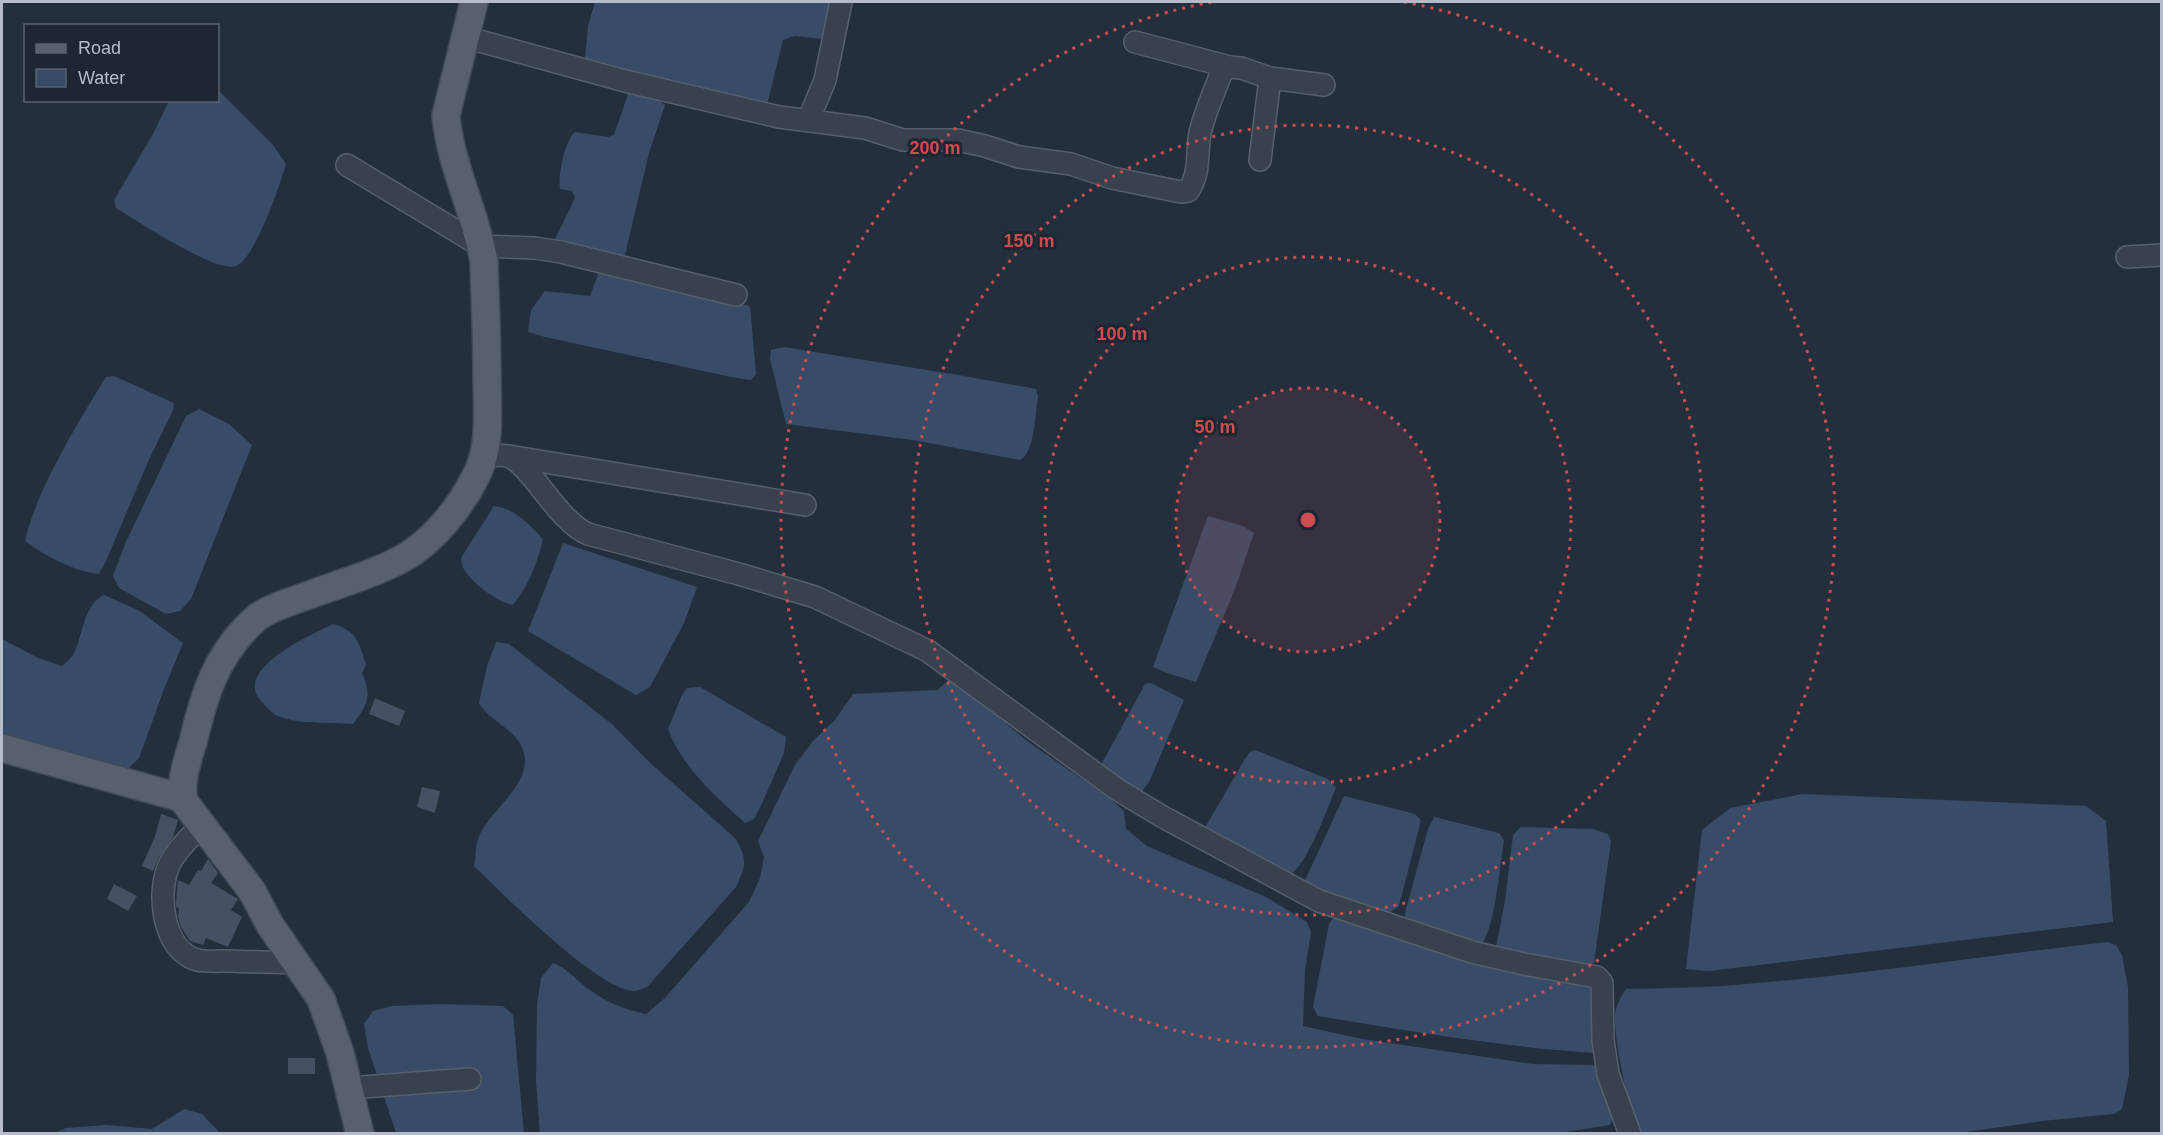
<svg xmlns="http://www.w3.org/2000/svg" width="2163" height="1135" viewBox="0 0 2163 1135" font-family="Helvetica,sans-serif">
	<rect width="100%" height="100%" fill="#242f3e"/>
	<path fill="#394c67" d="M595 2H837L823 39 794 36 783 40 767 105 585 60 588 26Z
		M218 90 273 145 286 164C280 185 255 259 236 266 217 274 136 220 116 208L114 200 153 134 169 101 218 100Z
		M629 91 657 99 665 105 649 153 625 255 618 257 600 250 553 243 575 198 572 191 560 189C558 175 565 140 575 132L608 137 614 135Z
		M599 272 750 306 756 374 751 380 736 378 545 337 528 332 531 310 545 291 590 296Z
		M784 347C868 361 952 373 1036 389L1038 397C1035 412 1035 453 1020 460L913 440 786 424 770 359 771 350Z
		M114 376 174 403 173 410 147 464 106 561 99 574C77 573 42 554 25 541 36 491 78 422 106 377Z
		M199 409 229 424 252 445 191 599 180 611 166 614 119 588 113 576 125 544 186 416Z
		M494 506C516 509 529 524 543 539 537 564 529 585 513 605 497 602 475 585 465 571 462 567 462 563 461 558Z
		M1208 516 1243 526 1254 533 1235 589 1196 682 1167 673 1153 667Z
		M563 543 697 587 684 623 650 687 636 695 528 631Z
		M104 595 138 610 183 643 164 689 139 758 126 771 2 737V639L38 658 62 666C67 661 73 657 75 651 83 634 84 604 104 595Z
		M333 624C357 631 359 642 366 665L362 673C372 696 368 705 353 724 329 722 301 725 278 716 272 714 266 706 261 701 232 670 312 634 333 624Z
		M496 642 509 644 613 725 649 762 735 838C748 860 746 865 736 887L647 987C643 988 638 991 634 991 597 989 503 894 474 866 476 858 475 847 478 839 488 810 535 784 523 750 516 729 489 721 479 703L487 666Z
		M948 681 959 685 1027 741 1109 798 1124 811 1126 829 1147 846 1266 897 1307 922 1311 932 1305 970 1303 1026 1362 1039 1533 1064 1592 1065 1602 1068 1614 1116 1610 1125 1552 1134H540L536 1081 537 1005 541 978 553 963C567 968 574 978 586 987 603 1001 625 1010 646 1014L665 998 749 902 760 878 764 857 758 841 795 765 813 741 835 720 853 694 937 690Z
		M1151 683 1184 700 1150 780 1141 793 1099 769 1145 684Z
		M700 687 786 737 784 753 764 799 754 819 745 823C715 796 682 767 668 729L682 695 687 688Z
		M1255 750 1328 779 1336 788C1326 810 1308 866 1287 877L1207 834 1206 826 1245 759 1250 752Z
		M1803 794 2086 806 2106 821 2113 922 1709 971 1686 969 1702 830 1730 808Z
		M1344 796 1415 814 1421 820 1399 906 1389 913 1375 915 1302 887Z
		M1434 817 1499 833 1504 840C1500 863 1495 932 1480 946L1404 923 1406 909 1428 829Z
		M1521 827 1593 829 1608 834 1611 841 1594 963 1584 970 1496 947 1505 901 1513 835Z
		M1335 916 1440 954 1523 974 1589 984 1596 993 1595 1053C1502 1047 1410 1031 1318 1016L1313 1007 1329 924Z
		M2107 942 2116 945 2122 955 2128 987 2129 1075 2122 1109 2114 1114 2042 1121 1958 1133H1638L1635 1127C1628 1096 1614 1046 1615 1015 1616 1005 1621 997 1626 989 1662 988 1699 988 1735 985 1860 975 1983 956 2107 942Z
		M440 1004 503 1006 513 1015 524 1133H396L368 1048 364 1024 373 1011 392 1006Z
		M184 1109 202 1114 220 1133H55L66 1128 106 1125 152 1129Z"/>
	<path fill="#455162" d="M375 698 405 711 399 726 369 714Z
		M422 787 440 791 435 813 417 807Z
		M161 814 178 820 173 837 159 857 153 871 142 866 155 836Z
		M208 859 218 873 211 883 238 899 231 910 242 917 228 947 206 938 203 945 190 941 181 927 178 916 179 908 176 907V903L178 880 189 885 198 870 201 871Z
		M114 884 137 896 128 911 107 899Z
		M288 1058H315V1074H288Z"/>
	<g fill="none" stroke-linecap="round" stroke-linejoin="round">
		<g stroke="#565f6c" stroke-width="24">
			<path id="minor" d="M465 37 625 81 779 117 865 128 903 140H958L985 146 1019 157 1071 164 1112 178 1181 192 1188 191C1201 173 1196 153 1200 133 1205 111 1215 91 1222 71L1230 67 1241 68 1270 78 1324 85
				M1135 42 1230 67
				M808 121 825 80 841 2
				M1260 160 1270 78
				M347 165 481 246 535 248 561 252 736 295
				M2127 257 2162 255
				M509 456 805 505
				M483 457C491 456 500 454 507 456 530 462 556 520 588 534L739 574 815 597 928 651 1118 790 1163 817 1319 901 1472 952 1524 964 1597 977 1602 983 1603 1040 1608 1074 1630 1134
				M202 824C192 836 177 849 170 863 156 891 162 950 197 960 207 962 220 961 230 961 251 962 273 962 295 963
				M349 1088 470 1079"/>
		</g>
		<g stroke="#414a57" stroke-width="30">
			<path id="major" d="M2 748 182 798
				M360 1134 340 1053 321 999 270 925 252 891 186 804C177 788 188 759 193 742 204 695 216 656 252 622 266 608 291 602 309 595 341 583 382 572 410 554 437 536 460 507 475 478 492 447 487 411 487 376 487 338 485 300 484 262 476 212 450 166 446 115L474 2"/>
		</g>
		<use href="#minor" stroke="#38414e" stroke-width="21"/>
		<use href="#major" stroke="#56606e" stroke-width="27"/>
	</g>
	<circle cx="1308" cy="520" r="132" fill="#ce4d50" fill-opacity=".12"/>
	<g fill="none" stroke="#ce4d50" stroke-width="3" stroke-dasharray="3 6">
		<circle cx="1308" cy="520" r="132"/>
		<circle cx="1308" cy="520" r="263"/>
		<circle cx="1308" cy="520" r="395"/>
		<path d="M1404 2A527 527 0 1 1 1212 2"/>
	</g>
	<circle cx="1308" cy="520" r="9" fill="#ce4d50" stroke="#1d2633" stroke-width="3"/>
	<g font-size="18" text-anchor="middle" font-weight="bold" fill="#ce4d50" stroke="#1d2633" stroke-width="6" stroke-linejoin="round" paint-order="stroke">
		<text x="935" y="154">200 m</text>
		<text x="1029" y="247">150 m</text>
		<text x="1122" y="340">100 m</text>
		<text x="1215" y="433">50 m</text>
	</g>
	<rect width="2163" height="1135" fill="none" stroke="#b4bcc9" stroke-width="6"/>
	<rect x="24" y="24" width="195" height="78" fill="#1d2633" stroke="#59626f" stroke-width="1.5"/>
	<rect x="36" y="44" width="30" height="9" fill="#56606e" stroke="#59626f" stroke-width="1.5"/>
	<text x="78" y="54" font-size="18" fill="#b4bcc9">Road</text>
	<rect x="36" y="69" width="30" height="18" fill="#394c67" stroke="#59626f" stroke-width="1.5"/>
	<text x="78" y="84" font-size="18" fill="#b4bcc9">Water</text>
</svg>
